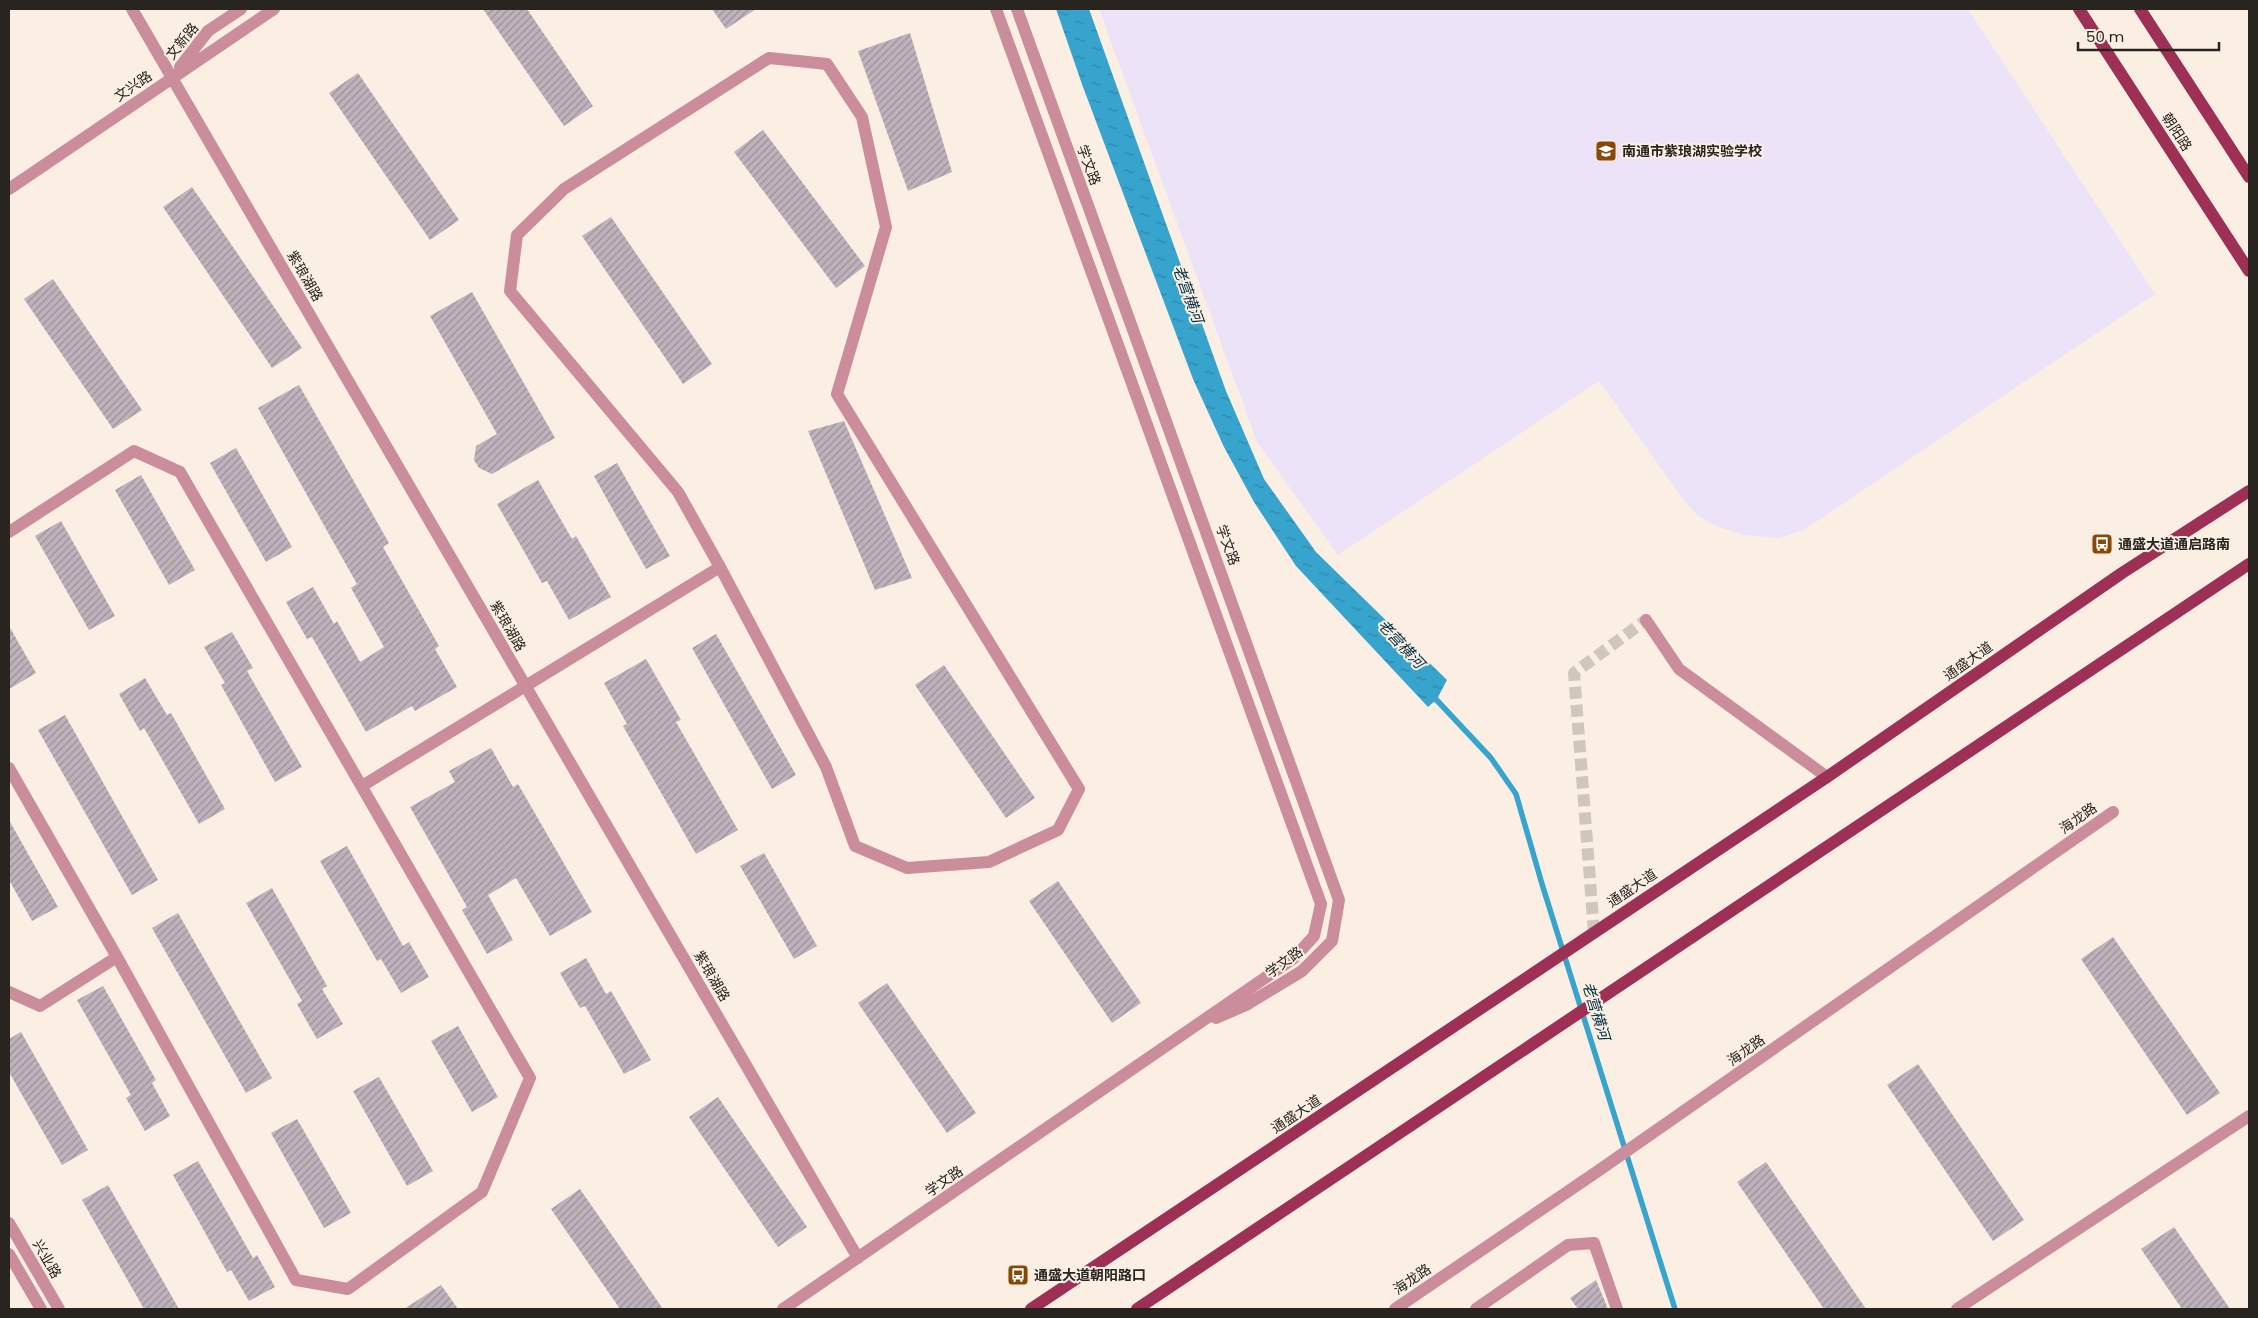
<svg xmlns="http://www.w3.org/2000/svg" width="2258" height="1318" viewBox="0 0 2258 1318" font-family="Poppins,'Noto Sans SC',sans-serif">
	<defs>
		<pattern id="water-ripples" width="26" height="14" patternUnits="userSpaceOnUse" patternTransform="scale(1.25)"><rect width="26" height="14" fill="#37a4ce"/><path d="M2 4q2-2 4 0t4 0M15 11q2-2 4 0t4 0" fill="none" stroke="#2e85a7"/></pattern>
		<pattern id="building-hatch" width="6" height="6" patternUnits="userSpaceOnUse" patternTransform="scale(1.25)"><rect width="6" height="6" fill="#bfb2bc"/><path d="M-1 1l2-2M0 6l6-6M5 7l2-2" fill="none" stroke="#9b9198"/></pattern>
	</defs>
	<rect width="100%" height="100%" fill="#fbefe4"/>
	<path fill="#ece3f8" d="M1099 9H1968L2155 294 1804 530 1779 538 1745 535 1716 526 1698 516 1682 498 1599 381 1338 555 1257 442Z"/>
	<path fill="url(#water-ripples)" d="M1056 9H1089L1226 391 1264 479 1316 552 1447 680 1437 699 1428 707 1296 566 1254 502 1224 447 1193 379 1083 87Z"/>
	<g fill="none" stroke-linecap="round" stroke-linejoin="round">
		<path stroke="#37a4ce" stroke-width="5.5" d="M1431 694 1491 758 1516 794 1542 884 1675 1309"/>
	</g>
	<path fill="url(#building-hatch)" d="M483 9H527L593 106 564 126Z
		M712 9H756L726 29Z
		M910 33 952 172 908 191 858 51Z
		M358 73 459 220 430 240 329 93Z
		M763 130 865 266 836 288 734 152Z
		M192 187 302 348 272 368 163 207Z
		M611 217 712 364 683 384 582 236Z
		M53 279 142 410 113 429 24 299Z
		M472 292 555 438 492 474 479 468 474 460 476 446 497 434 430 316Z
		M299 385 389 543 383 547 439 646 435 649 457 687 415 711 412 706 366 732 312 637 307 639 286 602 313 587 334 624 337 621 360 662 384 647 351 588 357 584 258 408Z
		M844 421 912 578 875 590 808 431Z
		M236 448 292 547 266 562 210 463Z
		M617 463 670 556 646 569 594 476Z
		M141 475 195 570 169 585 115 490Z
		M538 480 572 539 576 536 611 597 569 620 547 581 542 583 497 504Z
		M61 521 115 616 89 630 35 536Z
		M9 626 36 673 9 689Z
		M232 632 253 668 247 671 302 767 275 782 221 685 225 683 204 647Z
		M716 634 796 775 772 789 692 648Z
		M646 659 681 720 676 722 738 830 696 854 623 726 627 724 604 683Z
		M944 665 1035 798 1006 818 915 685Z
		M145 678 167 715 171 713 225 809 199 824 144 728 140 731 119 694Z
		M65 715 158 880 132 895 38 730Z
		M491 748 513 787 518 784 592 912 550 936 516 878 488 895 513 940 487 954 462 910 467 907 410 807 455 782 449 771Z
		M9 820 58 907 32 921 9 880Z
		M347 846 403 946 409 942 429 977 401 993 381 959 377 961 320 861Z
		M764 853 817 946 794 959 740 866Z
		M1058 881 1141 1003 1112 1023 1029 901Z
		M272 888 327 986 322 989 343 1024 317 1039 297 1004 302 1001 246 903Z
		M178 913 272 1078 246 1093 152 928Z
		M2113 937 2220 1093 2187 1115 2081 959Z
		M586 958 606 994 611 991 651 1060 624 1074 585 1006 580 1008 560 973Z
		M887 983 976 1113 947 1133 858 1003Z
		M103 986 156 1080 152 1083 170 1116 145 1131 126 1098 131 1095 77 1000Z
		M458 1026 498 1097 472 1112 431 1041Z
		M21 1032 88 1150 62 1165 9 1072V1039Z
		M1918 1064 2024 1220 1993 1241 1887 1085Z
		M379 1077 433 1171 407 1186 353 1091Z
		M718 1097 807 1227 778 1247 689 1117Z
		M297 1119 351 1213 324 1228 271 1133Z
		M198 1161 253 1258 257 1255 275 1287 249 1301 231 1270 227 1272 173 1175Z
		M1766 1162 1866 1309H1824L1737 1182Z
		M108 1185 179 1309H144L82 1200Z
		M580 1189 663 1309H620L551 1209Z
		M2174 1227 2230 1309H2182L2141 1249Z
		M1596 1280 1608 1309H1578L1570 1298Z
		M441 1285 458 1309H404Z"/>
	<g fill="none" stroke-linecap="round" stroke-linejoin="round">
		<path stroke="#d1c6bd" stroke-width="12" stroke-dasharray="12 6" stroke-linecap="butt" d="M1594 932 1574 673 1646 620"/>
		<path stroke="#cb8c9c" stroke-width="12" d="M132 9 858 1258
			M1017 9 1339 900 1332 941 1302 971 1246 1005 1216 1018
			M769 58 827 64 862 117 886 227 837 394 1079 789 1058 830 989 862 907 868 855 846 826 767 720 567 678 492 510 291 517 235 564 189Z
			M180 67 208 31 241 9
			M9 189 274 9
			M9 532 134 451 180 472 530 1078 482 1192 348 1289 296 1280 117 957 9 768
			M1646 620 1679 669 1827 777
			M362 786 720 567
			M9 992 40 1006 117 957
			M9 1223 59 1309
			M9 1254 41 1309
			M783 1309 1294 958 1314 936 1321 904 996 9
			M1395 1309 1598 1171 2113 812
			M1476 1309 1568 1245 1594 1243 1617 1309
			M1957 1309 2249 1116"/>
		<path stroke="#9e3056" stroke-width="12" d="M2079 9 2249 271
			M2140 9 2249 177
			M1031 1309 1827 777 2122 573 2249 491
			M1137 1309 2249 564"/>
	</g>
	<defs>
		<g id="school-square" transform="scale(1.125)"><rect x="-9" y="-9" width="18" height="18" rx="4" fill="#864a06" stroke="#fbefe4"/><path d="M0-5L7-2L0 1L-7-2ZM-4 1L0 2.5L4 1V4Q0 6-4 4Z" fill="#fff"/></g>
		<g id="bus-square" transform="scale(1.125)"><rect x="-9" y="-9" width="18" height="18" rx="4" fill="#864a06" stroke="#fbefe4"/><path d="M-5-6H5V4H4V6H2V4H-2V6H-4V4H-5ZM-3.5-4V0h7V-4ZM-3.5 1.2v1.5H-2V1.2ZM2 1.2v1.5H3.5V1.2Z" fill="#fff"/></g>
	</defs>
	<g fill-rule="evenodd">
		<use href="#school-square" x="1606" y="151"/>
		<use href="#bus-square" x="2102" y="544"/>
		<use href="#bus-square" x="1018" y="1275"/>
	</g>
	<g text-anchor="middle" stroke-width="4" stroke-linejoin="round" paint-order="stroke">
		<g font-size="14" fill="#282420" stroke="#fbefe4">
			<text transform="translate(182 41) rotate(-51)" y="5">文新路</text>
			<text transform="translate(133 86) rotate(-34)" y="5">文兴路</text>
			<text transform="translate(2177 132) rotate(57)" y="5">朝阳路</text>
			<text transform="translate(1089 165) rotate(70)" y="5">学文路</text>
			<text transform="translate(305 276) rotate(60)" y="5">紫琅湖路</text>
			<text transform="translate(1228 545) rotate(70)" y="5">学文路</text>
			<text transform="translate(508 626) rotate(60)" y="5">紫琅湖路</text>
			<text transform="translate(1968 661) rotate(-35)" y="5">通盛大道</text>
			<text transform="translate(2078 818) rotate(-35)" y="5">海龙路</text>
			<text transform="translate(1632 888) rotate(-34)" y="5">通盛大道</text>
			<text transform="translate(1284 962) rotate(-36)" y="5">学文路</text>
			<text transform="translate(712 976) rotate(60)" y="5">紫琅湖路</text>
			<text transform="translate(1746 1050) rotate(-35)" y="5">海龙路</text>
			<text transform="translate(1296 1114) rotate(-34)" y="5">通盛大道</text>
			<text transform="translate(944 1181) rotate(-34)" y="5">学文路</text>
			<text transform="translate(47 1259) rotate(60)" y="5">兴业路</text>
			<text transform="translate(1412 1279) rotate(-34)" y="5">海龙路</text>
		</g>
		<g font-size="14" font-weight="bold" fill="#282420" stroke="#fbefe4" text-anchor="start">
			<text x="1622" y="156">南通市紫琅湖实验学校</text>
			<text x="2118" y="549">通盛大道通启路南</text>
			<text x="1034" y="1280">通盛大道朝阳路口</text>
		</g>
		<g font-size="15" font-style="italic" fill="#002e40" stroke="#fbefe4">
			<text transform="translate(1188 294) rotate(70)" y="5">老营横河</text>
			<text transform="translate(1401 644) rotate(47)" y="5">老营横河</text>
			<text transform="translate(1596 1011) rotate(73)" y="5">老营横河</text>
		</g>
	</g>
	<rect width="2258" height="1318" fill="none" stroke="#282420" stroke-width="20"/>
	<path d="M2078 42v8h141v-8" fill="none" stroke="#282420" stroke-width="2.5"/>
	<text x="2086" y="42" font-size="15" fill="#282420" stroke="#fbefe4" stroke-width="4" paint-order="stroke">50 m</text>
</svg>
